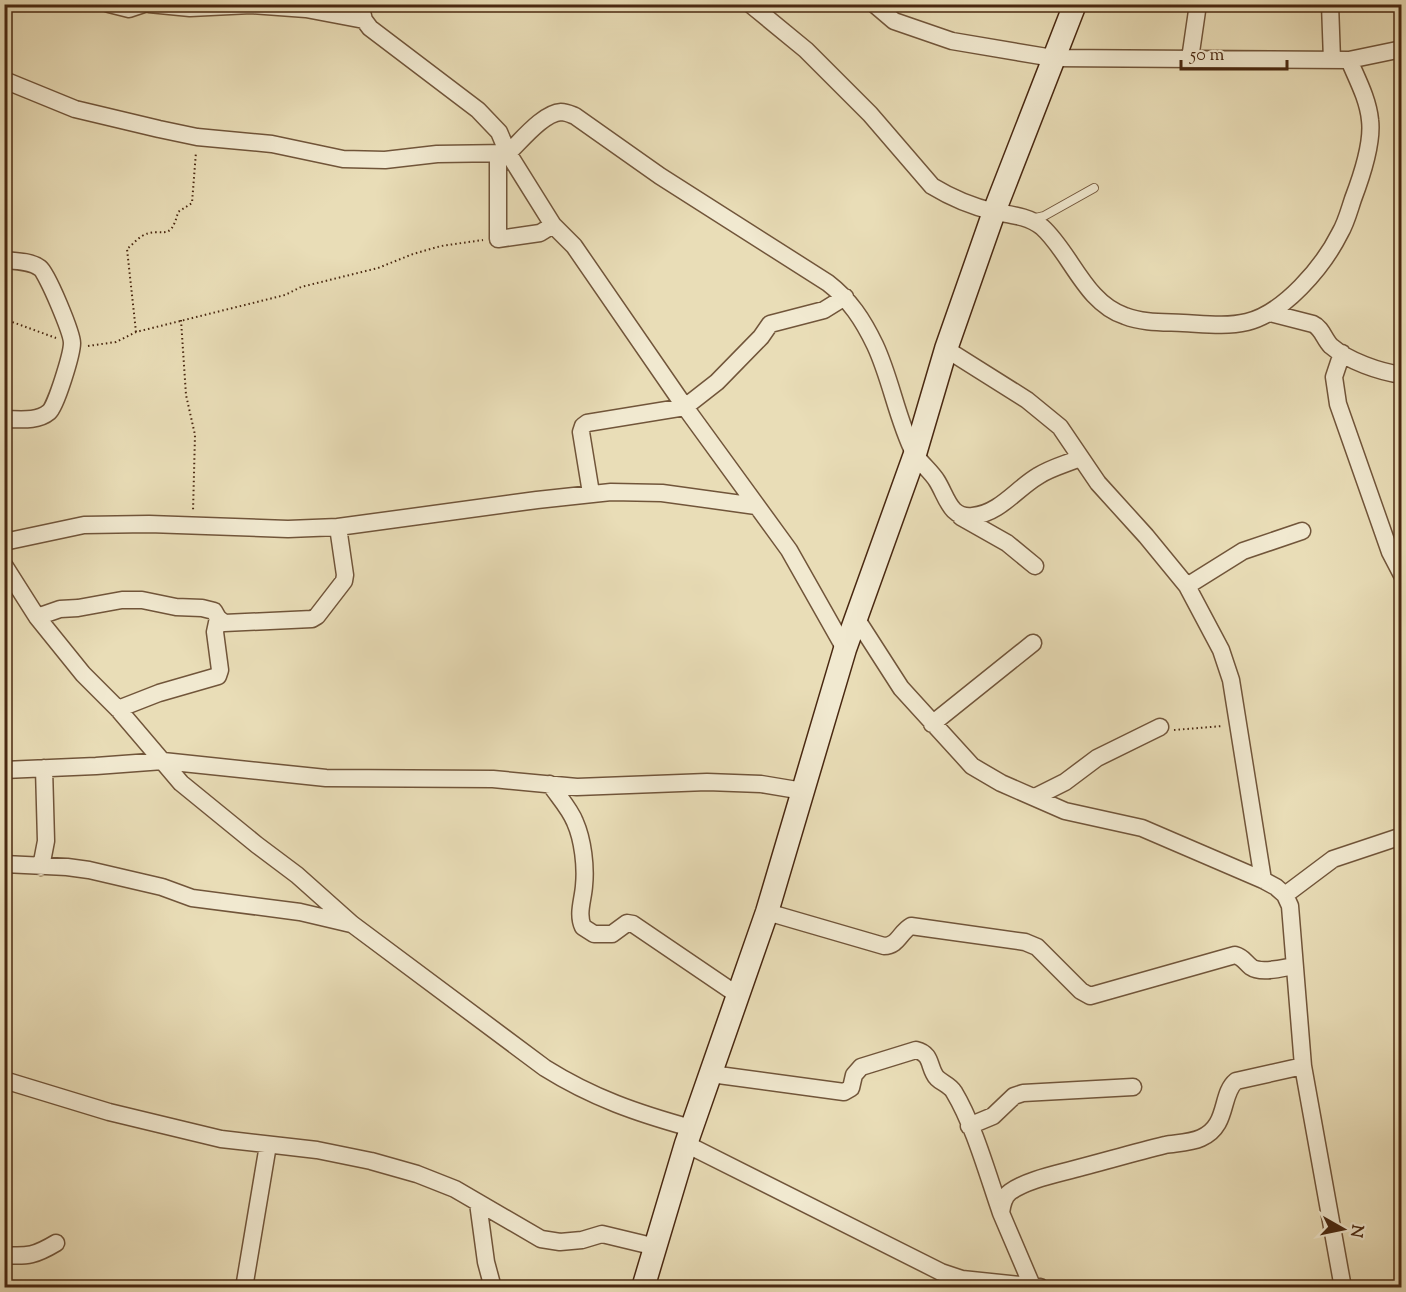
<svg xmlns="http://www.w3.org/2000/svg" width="1406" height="1292" viewBox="0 0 1406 1292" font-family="'Sorts Mill Goudy',serif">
	<rect width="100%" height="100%" fill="#e9ddb7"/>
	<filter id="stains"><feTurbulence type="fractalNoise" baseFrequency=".00333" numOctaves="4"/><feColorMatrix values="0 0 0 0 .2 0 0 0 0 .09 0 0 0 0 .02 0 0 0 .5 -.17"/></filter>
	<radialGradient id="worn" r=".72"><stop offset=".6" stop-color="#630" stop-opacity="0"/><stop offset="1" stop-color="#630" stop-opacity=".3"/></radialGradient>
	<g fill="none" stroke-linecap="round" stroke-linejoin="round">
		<g stroke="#71553a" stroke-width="10">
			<path id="lane" d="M1031 219 1044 216 1094 188"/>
		</g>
		<g stroke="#71553a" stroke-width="19">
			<path id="street" d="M109 4 129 9 144 4
				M149 4 190 8 251 5 306 9 364 20
				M360 4 364 20 370 28 478 110 499 132 508 153 553 225 574 246 685 407 789 550 845 649
				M750 4 806 50 870 114 932 186C950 197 974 207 995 212 1012 215 1028 216 1042 227 1071 253 1085 303 1125 316 1143 323 1164 322 1183 323 1204 324 1226 327 1247 322 1284 313 1323 267 1340 233 1346 223 1349 211 1353 199 1361 178 1373 143 1370 120 1368 99 1357 79 1349 60
				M874 4 894 21 952 41 1053 58 1349 60 1402 49
				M1330 4 1332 60
				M1190 59 1198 4
				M4 80 75 109 159 129 197 137 272 144 343 159 385 160 437 154 508 153C521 141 543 113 561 112 566 112 570 114 575 116L660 176 828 283C850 300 863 320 875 345 891 379 897 419 914 453 920 463 931 471 937 481 947 497 950 519 973 516 1000 513 1016 489 1038 476 1050 468 1066 464 1080 458
				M498 154V239L540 233 553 225
				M4 260C16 261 30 261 40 268 47 273 72 333 72 343 72 354 56 406 49 412 37 422 19 419 4 419
				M1270 313 1313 324C1322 328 1324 339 1331 346 1348 361 1380 372 1402 375
				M946 349 1027 400 1060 427 1098 483 1146 536 1187 586 1221 650 1231 680 1263 880
				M1342 353 1334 377 1338 404 1390 552 1402 575
				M591 493 581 432 583 426 587 423 685 407 717 382 761 337 770 324 824 310 845 297
				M961 517 1007 543 1035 566
				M4 542 84 525 149 524 288 529 338 527 537 500 611 492 662 493 756 506
				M4 565 37 617 83 674 118 709 181 783 257 845 297 875 352 924 545 1068C593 1098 637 1113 691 1128
				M1187 586 1243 551 1302 531
				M37 617 60 609 78 608 122 600H142L176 607 202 608 214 611 218 618 224 623 312 619 317 616 344 581 345 575 338 527
				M856 618 901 688 972 766 1001 783 1065 811 1142 828 1263 880 1276 887 1285 895 1290 906 1303 1066 1343 1288
				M118 709 159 693 218 676 220 670 215 632 218 618
				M932 724 1033 643
				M4 770 96 766 163 761 326 778 493 779 577 787 707 782 761 784 803 791
				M550 784C558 796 570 809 575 822 583 840 586 867 584 886 583 900 577 914 583 927L594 934H612L627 923 633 924 739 996
				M1035 797 1065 782 1097 758 1160 727
				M4 864 67 867 89 870 162 887 192 898 300 912 351 924
				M41 867 46 841 44 768
				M1285 895 1333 859 1402 836
				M767 912 884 946C898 946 900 932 911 926L1025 942 1037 947 1081 991 1090 996 1235 955C1243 957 1245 962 1251 967 1261 974 1282 968 1294 966
				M711 1074 844 1092 851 1088 854 1075 861 1067 916 1050C933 1054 928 1068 937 1078 942 1083 950 1085 954 1092 974 1125 988 1176 1001 1213
				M4 1080 109 1112 221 1139 317 1150 371 1161 417 1174 455 1189 541 1239 560 1242 582 1240 602 1234 656 1247
				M969 1126 993 1116 1014 1096 1023 1093 1133 1087
				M686 1144 941 1272 962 1279 1040 1287
				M478 1203 486 1262 493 1288
				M4 1255C28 1257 36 1255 56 1243
				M244 1288 268 1145
				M1033 1288 1001 1213C1002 1206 1003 1197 1010 1192 1025 1181 1052 1175 1071 1170 1102 1162 1133 1153 1165 1145 1176 1143 1190 1143 1201 1138 1229 1126 1220 1094 1236 1081L1303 1066"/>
		</g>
		<g stroke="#492811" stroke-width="25">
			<path id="secondary" d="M643 1288 686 1144 767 912 845 649 915 454 946 349 994 212 1075 4"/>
		</g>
		<path stroke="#492811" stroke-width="2" stroke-dasharray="1.5 3" stroke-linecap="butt" d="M4 319 56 338
			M181 320 186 395 195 435 193 512
			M136 332 127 249C132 245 137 239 142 236 161 225 170 245 178 212L192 203 196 152
			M88 346 116 342 136 332 285 295 301 287 378 268 413 254 441 246 483 240
			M1174 730 1222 726"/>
		<use href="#lane" stroke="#f1e9d0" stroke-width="8"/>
		<use href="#street" stroke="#f1e9d0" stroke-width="16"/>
		<use href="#secondary" stroke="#f1e9d0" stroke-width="22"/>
	</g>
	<rect width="1406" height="1292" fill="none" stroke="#e9ddb7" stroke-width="24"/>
	<rect x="6" y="6" width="1394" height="1280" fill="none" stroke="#492811" stroke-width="3"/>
	<rect x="12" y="12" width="1382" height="1268" fill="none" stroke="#492811" stroke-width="1.5"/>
	<g transform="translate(1343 1229) rotate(99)" stroke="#f1e9d0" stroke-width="4.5" paint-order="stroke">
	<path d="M0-4.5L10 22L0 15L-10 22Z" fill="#492811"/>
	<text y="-9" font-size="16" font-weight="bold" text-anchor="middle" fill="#492811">N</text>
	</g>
	<path d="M1181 60v9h106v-9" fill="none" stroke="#492811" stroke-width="3"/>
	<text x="1190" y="60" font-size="18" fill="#492811" stroke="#f1e9d0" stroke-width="4.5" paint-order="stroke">50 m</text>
	<rect width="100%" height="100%" filter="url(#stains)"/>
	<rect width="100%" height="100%" fill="url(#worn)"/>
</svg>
